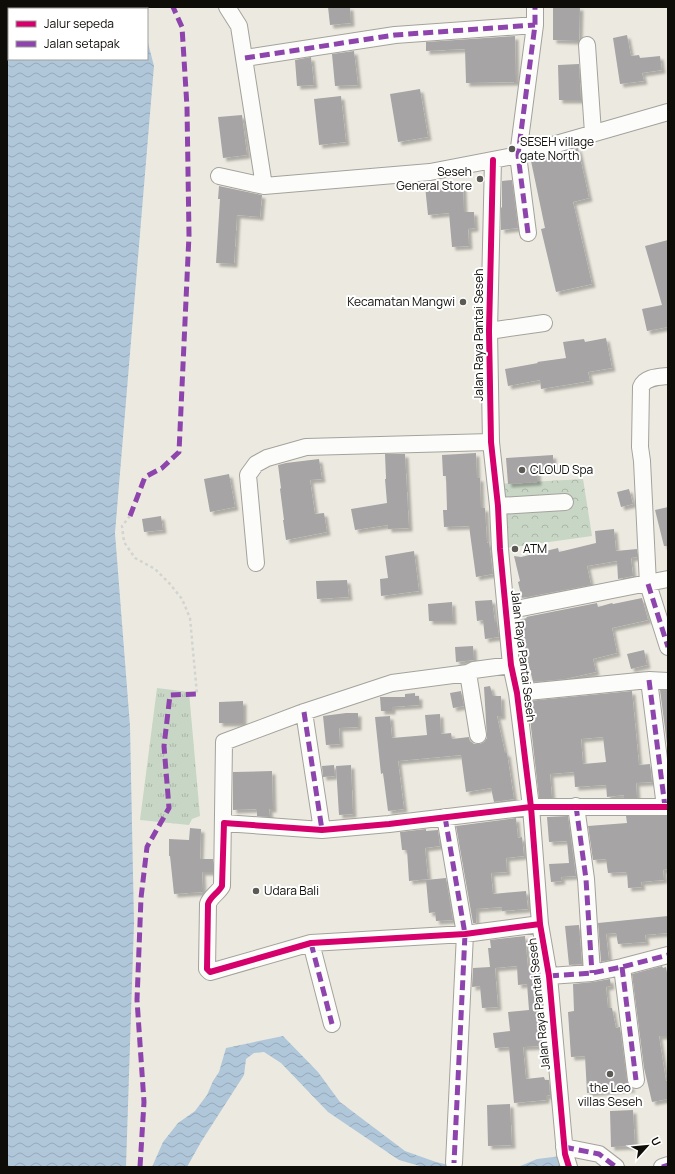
<svg xmlns="http://www.w3.org/2000/svg" width="675" height="1174" viewBox="0 0 675 1174" font-family="Manrope,sans-serif">
	<defs>
		<pattern id="grass-tufts" width="24" height="20" patternUnits="userSpaceOnUse"><rect width="24" height="20" fill="#c8d6c5"/><path d="M3 7l-1-3M5 7V3M7 7l1-3M15 17l-1-3M17 17v-4M19 17l1-3" fill="none" stroke="#abb6a8"/></pattern>
		<pattern id="park-crowns" width="20" height="18" patternUnits="userSpaceOnUse"><rect width="20" height="18" fill="#c8d6c5"/><path d="M2 6a3 3 0 1 1 6 0M12 15a3 3 0 1 1 6 0" fill="none" stroke="#abb6a8"/></pattern>
		<pattern id="water-waves" width="16" height="10" patternUnits="userSpaceOnUse"><rect width="16" height="10" fill="#b0c6d9"/><path d="M0 5q4-4 8 0t8 0" fill="none" stroke="#96a9b9"/></pattern>
		<filter id="shadow"><feDropShadow dx="3.5" dy="3.5" stdDeviation="1" flood-color="#0004"/></filter>
	</defs>
	<rect width="100%" height="100%" fill="#eceae0"/>
	<path fill="url(#grass-tufts)" d="M157 688 189 692 200 816 192 819 189 825 140 820Z"/>
	<path fill="url(#park-crowns)" d="M583 479 592 536 500 549 496 484Z"/>
	<path fill="url(#water-waves)" d="M7 7H139V9H9V59H147V39L154 66 115 533 130 726 134 923 126 1167H7Z
		M283 1036 318 1072 340 1102 405 1151 436 1162 453 1166 475 1167H423L399 1160 328 1112 281 1063 264 1052 254 1053 246 1059 244 1075 201 1142 187 1167H152L163 1142 178 1123 195 1111 207 1095 213 1081 219 1072 226 1048Z
		M561 1156 563 1167H518L537 1159Z"/>
	<path fill="#a7a4a6" fill-rule="evenodd" filter="url(#shadow)" d="M328 7H350L351 23 330 25Z
		M553 7H580L579 41 553 40Z
		M627 35 631 56 639 55 640 58 660 56 662 70 642 73 644 81 620 84 613 38Z
		M515 36 516 82 466 83 465 49 426 51V42Z
		M354 51 358 85 335 86 332 54Z
		M311 57 314 85 297 86 295 60Z
		M579 64 581 100H559L558 65Z
		M420 89 428 137 398 142 390 94Z
		M341 96 346 142 319 145 314 99Z
		M242 115 247 155 223 158 218 117Z
		M578 148 589 198 573 202 592 284 556 292 541 229 545 228 531 161Z
		M512 180 518 228 501 230V208L502 207V181Z
		M437 184 438 188 463 185 464 212H474L475 228 468 229 469 246 452 247 449 213 428 215 425 186Z
		M219 186 262 195 260 217 237 215 234 264 216 263 220 199H218Z
		M668 240V327L647 331 642 309 662 305 645 246Z
		M606 338 612 368 588 372 590 381 541 389 540 380 508 386 505 369 538 363 537 362 566 358 563 342 584 339 585 342Z
		M476 453 477 478H480L481 508H485L487 543 489 542 493 574 476 577 469 526 444 527 443 510H447L446 476H443L442 455Z
		M385 454H405L409 528 388 529V525L355 530 351 509 387 503 385 479H386Z
		M553 455V469H537L538 482 508 484 506 458Z
		M319 459 322 479 310 480 315 514 324 513 327 532 286 540 283 520H284L280 489 281 488 278 465 286 463Z
		M229 474 235 507 210 512 204 479Z
		M629 489 633 504 621 507 617 492Z
		M668 507V546H664L655 510Z
		M161 516 163 530 144 532 142 519Z
		M614 529 616 551 637 549V557L631 558 633 576 618 579 617 561 587 566 591 585 522 598 518 582 520 581 514 556 521 557 558 548 559 552 596 543 595 531Z
		M414 551 419 591 381 596 380 579 388 578 385 556Z
		M347 580 349 597 317 599 316 581Z
		M642 598 648 620 612 628 617 653 593 659 596 672 565 679 533 682 518 620 527 618 526 617 597 603 598 607 612 603 613 604Z
		M492 600 495 622H497L499 637 485 639 483 620 477 621 475 601Z
		M452 602 453 621H429L428 604Z
		M473 646 474 660 456 662 455 647Z
		M644 650 647 665 631 669 627 654Z
		M490 686 493 696H501L502 716H497L505 753H507L514 799 494 802 491 788 466 792 461 755 398 761 404 809 388 811 383 773 381 774 375 717 390 716 392 738 427 735 425 715 440 714 441 734 451 733 452 739 469 737 470 741 474 744H480L484 742 487 738 484 687Z
		M660 690H668V744H667Z
		M461 691 464 706 453 708 450 693Z
		M632 691 639 765 650 764 652 782 636 783 637 798H624V795L607 797 606 785 575 787 574 772 550 774 552 798H539L528 701ZM603 737 606 762 583 764 581 739Z
		M415 693V696H419V705L392 707V711H381L380 697H405V694Z
		M243 701V723H219V702Z
		M346 713H358V727L339 728 340 744 326 745 323 716Z
		M334 765 335 776 323 777 322 766Z
		M351 765 353 814 339 815 336 766Z
		M272 771 273 809H269L270 817 257 816V809L233 810V772Z
		M568 816 576 876 561 877 562 881 551 882 549 864 569 863 567 841 549 842 547 817Z
		M626 816H668V869L663 870 664 880 641 882 642 887 628 888 627 872 608 873 606 859 593 860 588 826 627 823Z
		M516 818 518 838 522 837 524 856 506 858 507 872 491 873 493 894 526 891 528 909 502 911V907L476 909V923H473L456 826Z
		M190 828 201 829 200 859H213V872H202L203 892 174 894 170 856H169V839L189 840Z
		M426 829V831L438 830 440 846 425 848 428 879 409 881 407 850H402L400 832Z
		M446 878 453 920 436 921 435 912 429 913 426 880Z
		M668 916V933L645 935 646 942 618 944 616 933 606 934 609 960 601 962 598 923Z
		M579 925 582 964 569 965 565 926Z
		M525 936 528 968H537L539 985H540L542 999H540L543 1046 523 1047 526 1079 544 1077 545 1080H549L550 1095 546 1096V1100L514 1103 509 1047 495 1048 493 1033 510 1031 508 1012 529 1010 527 984 518 985 517 966 495 968 498 1007 482 1008 480 986 472 987 473 968 490 967 488 948H491L490 940Z
		M662 966 663 968 666 967 668 979V1036H659L666 1081 668 1080V1099L652 1102 644 1068 632 974Z
		M610 979 611 986 606 987 608 1008H612L616 1028 620 1027 627 1081 632 1089 587 1093 585 1056 571 1057 568 1012 574 1011 573 984 593 982Z
		M510 1104 512 1145 488 1146 487 1105Z
		M633 1110 635 1146 611 1147 610 1111Z"/>
	<g fill="none" stroke-linecap="round" stroke-linejoin="round">
		<g stroke="#a4a29b" stroke-width="18">
			<path id="minor" d="M227 7 239 26 264 186
				M587 45 593 133
				M245 58 395 35 535 25
				M493 160 489 331 491 442 498 506 500 549 511 665 517 693 531 807 540 924 549 976 565 1154 569 1167
				M219 176 264 186 430 172 518 155 668 112
				M528 233 518 155 535 25V7
				M489 331 544 323
				M668 376C658 377 645 377 641 387L640 447 642 461 648 584 668 647
				M498 506 565 502
				M256 563 248 475 256 464 267 458 306 447 491 442
				M506 611 668 579
				M511 665 474 670 468 673 392 683 304 712 224 742 222 886C218 893 210 897 208 904L207 969 210 972 311 943 465 934 540 924
				M468 673 478 735
				M649 680 665 807
				M517 693 649 680 668 681
				M304 712 322 830
				M576 806 586 879 592 973
				M445 817 465 934 454 1163
				M224 823 322 830 389 824 531 807H668
				M311 943 332 1024
				M622 967 636 1080
				M549 976 592 973 622 967 668 955
				M564 1147 599 1154 616 1167
				M662 1167 668 1165"/>
		</g>
		<path stroke="#d3d3d0" stroke-width="2.5" stroke-dasharray="3 3" stroke-linecap="butt" d="M130 516 122 526 124 542 135 558 155 569 170 584 182 599 190 618 197 694"/>
		<use href="#minor" stroke="#fcfcfa" stroke-width="16"/>
		<path stroke="#8e44ad" stroke-width="5" stroke-dasharray="10 5" stroke-linecap="butt" d="M245 58 395 35 535 25
			M528 233 518 155 535 25V7
			M130 516 145 477 162 468 179 452 189 235 187 107 182 27 173 7
			M648 584 668 647
			M649 680 665 807
			M304 712 322 830
			M576 806 586 879 592 973
			M445 817 465 934 454 1163
			M311 943 332 1024
			M622 967 636 1080
			M549 976 592 973 622 967 668 955
			M564 1147 599 1154 616 1167
			M140 1167 144 1102 137 1000 141 898 147 847 169 808 164 746 170 695 197 694
			M662 1167 668 1165"/>
		<g stroke="#fff" stroke-width="8">
			<path id="cycleway" d="M493 160 489 331 491 442 498 506 500 549 511 665 517 693 531 807 540 924 549 976 565 1154 569 1167
				M540 924 465 934 311 943 210 972 207 969 208 904C210 897 218 893 222 886L224 823 322 830 389 824 531 807H668"/>
		</g>
		<use href="#cycleway" stroke="#d6006c" stroke-width="6"/>
	</g>
	<g fill="#5c5a54" stroke="#fff" stroke-width="1.5">
		<circle cx="512" cy="149" r="4"/>
		<circle cx="480" cy="179" r="4"/>
		<circle cx="463" cy="302" r="4"/>
		<circle cx="522" cy="470" r="4"/>
		<circle cx="515" cy="549" r="4"/>
		<circle cx="256" cy="891" r="4"/>
		<circle cx="610" cy="1074" r="4"/>
	</g>
	<g text-anchor="middle" stroke-width="4" stroke-linejoin="round" paint-order="stroke">
		<g font-size="12" fill="#0f0d08" stroke="#fff" text-anchor="start">
			<text x="520" y="146">SESEH village<tspan x="520" dy="14">gate North</tspan></text>
			<text x="472" y="176" text-anchor="end">Seseh<tspan x="472" dy="14">General Store</tspan></text>
			<text x="455" y="306" text-anchor="end">Kecamatan Mangwi</text>
			<text x="530" y="474">CLOUD Spa</text>
			<text x="523" y="553">ATM</text>
			<text x="264" y="895">Udara Bali</text>
			<text x="610" y="1092" text-anchor="middle">the Leo<tspan x="610" dy="14">villas Seseh</tspan></text>
		</g>
		<g font-size="12" fill="#0f0d08" stroke="#fff">
			<text transform="translate(479 335) rotate(-90)" y="4">Jalan Raya Pantai Seseh</text>
			<text transform="translate(523 656) rotate(83)" y="4">Jalan Raya Pantai Seseh</text>
			<text transform="translate(539 1004) rotate(-96)" y="4">Jalan Raya Pantai Seseh</text>
		</g>
	</g>
	<rect width="675" height="1174" fill="none" stroke="#0f0d08" stroke-width="16"/>
	<rect x="8" y="8" width="140" height="52" fill="#ffffff" stroke="#9f9e9c"/>
	<rect x="16" y="21" width="20" height="6" fill="#d6006c" stroke="#9f9e9c"/>
	<text x="44" y="28" font-size="12" fill="#0f0d08">Jalur sepeda</text>
	<rect x="16" y="41" width="20" height="6" fill="#8e44ad" stroke="#9f9e9c"/>
	<text x="44" y="48" font-size="12" fill="#0f0d08">Jalan setapak</text>
	<g transform="translate(647 1146) rotate(63)" stroke="#ffffff" stroke-width="3" paint-order="stroke">
	<path d="M0-3L7 15L0 10L-7 15Z" fill="#0f0d08"/>
	<text y="-6" font-size="11" font-weight="bold" text-anchor="middle" fill="#0f0d08">U</text>
	</g>
</svg>
